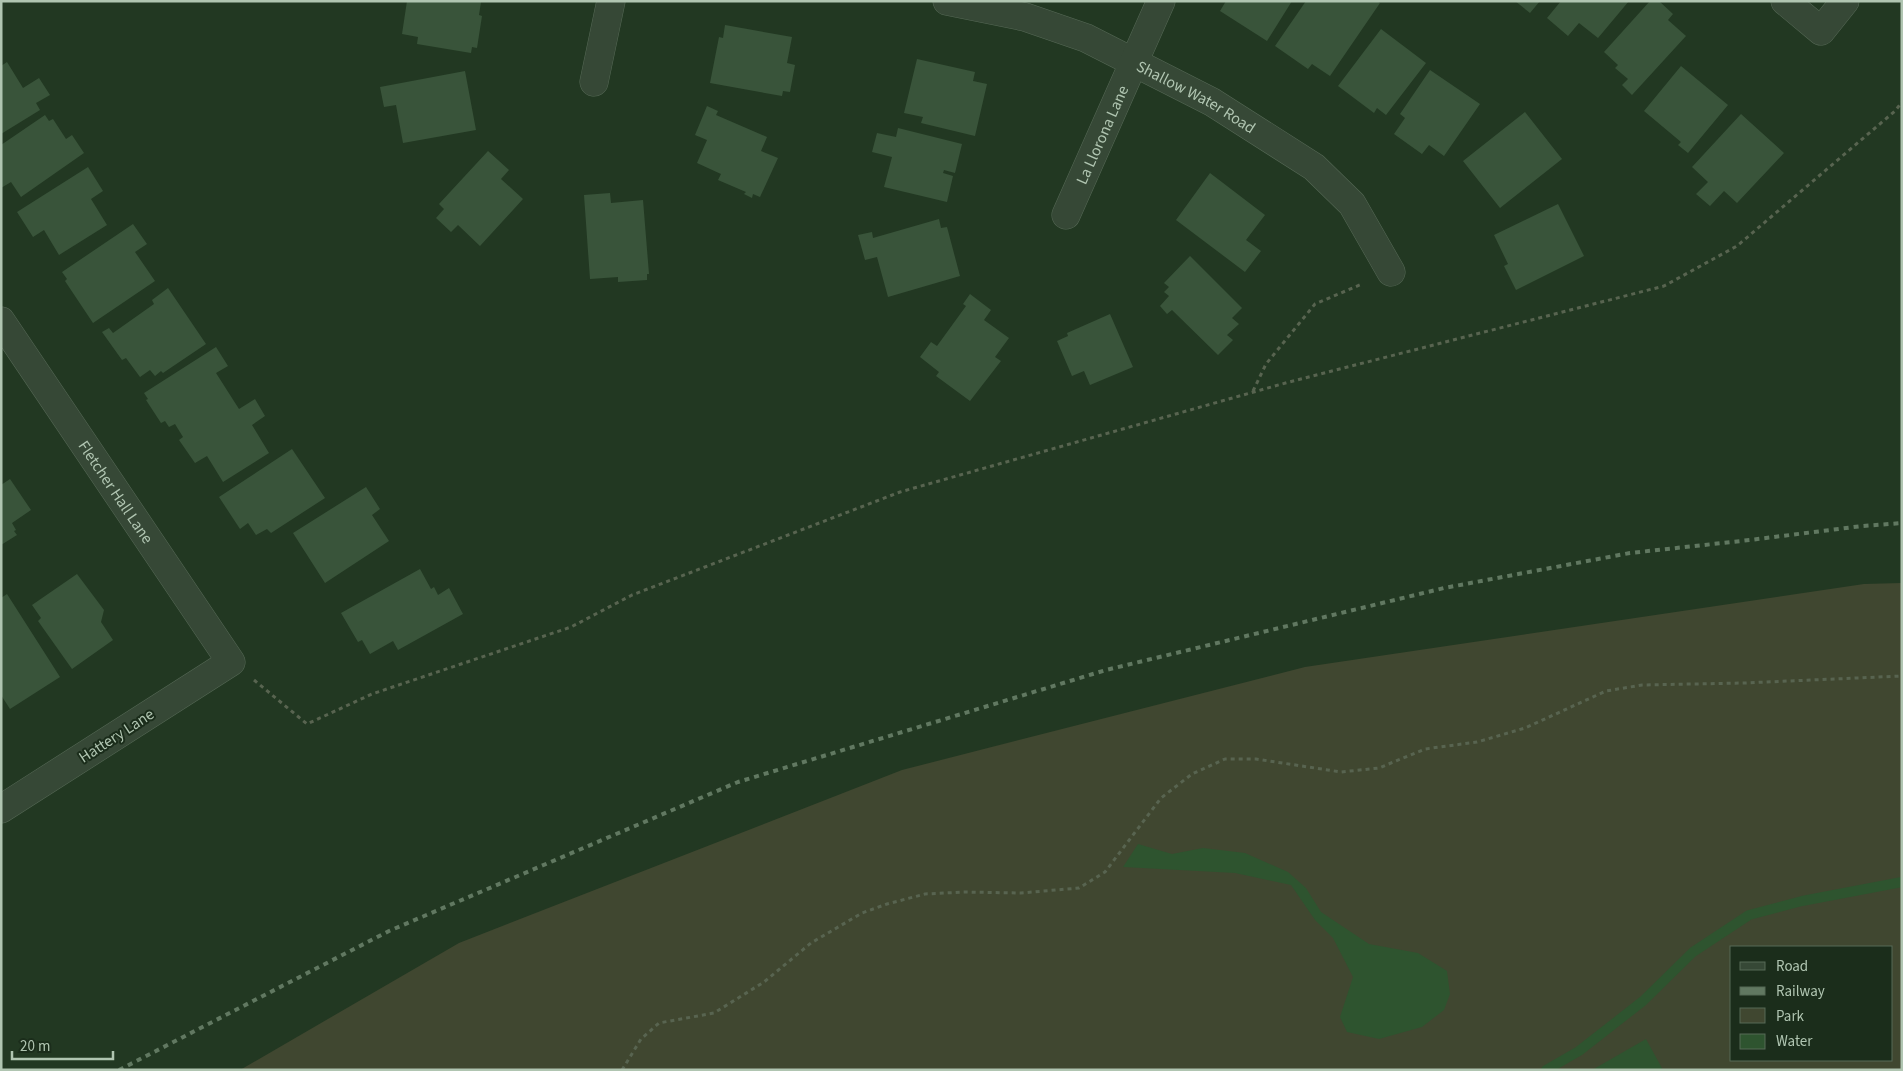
<svg xmlns="http://www.w3.org/2000/svg" width="1903" height="1071" viewBox="0 0 1903 1071" font-family="'Source Sans 3',sans-serif">
	<rect width="100%" height="100%" fill="#223822"/>
	<path fill="#404730" fill-rule="evenodd" d="M1902 583V1070H240L459 943 902 770 1305 667 1864 584ZM1732 947H1892V1060H1732Z"/>
	<path fill="#2e542f" d="M1138 844 1172 854 1203 848 1245 853 1288 872 1306 888 1321 912 1369 944 1418 953 1447 971 1450 994 1444 1010 1422 1027 1379 1039 1347 1032 1340 1017 1353 977 1333 938 1315 920 1291 885 1235 873 1123 867Z
		M1646 1039 1663 1070H1592Z"/>
	<g fill="none" stroke-linecap="round" stroke-linejoin="round">
		<path stroke="#2e542f" stroke-width="10" d="M1546 1070 1579 1051 1643 1001 1693 952 1749 915 1802 901 1902 882"/>
	</g>
	<path fill="#39543a" d="M407 1 481 2 479 15 482 16 477 48 472 47 471 53 417 44 418 37 402 34Z
		M1226 1H1292L1267 41 1220 11Z
		M1306 1H1377L1380 3 1330 76 1312 64 1308 69 1275 46Z
		M1515 1H1540L1530 13Z
		M1561 1H1629L1598 38 1579 23 1568 36 1547 18Z
		M1650 1H1659L1673 14 1668 20 1686 36 1632 95 1622 85 1628 79 1615 68 1618 65 1604 52Z
		M725 25 792 37 787 63 795 65 790 92 783 91 782 96 710 83 719 37 723 38Z
		M1381 29 1426 63 1386 115 1377 108 1374 113 1338 86Z
		M917 59 975 72 973 81 987 84 975 136 921 123 923 117 904 113Z
		M7 62 23 88 39 78 50 95 36 103 40 110 1 134V66Z
		M1681 66 1728 105 1688 153 1678 145 1681 142 1644 111Z
		M1430 70 1480 104 1444 156 1429 145 1422 154 1394 134 1405 118 1400 114Z
		M465 71 476 130 403 143 396 105 384 107 380 87Z
		M707 106 718 111 716 115 767 137 761 151 778 158 760 197 753 194 752 198 744 194 746 192 718 180 721 174 697 163 707 140 695 135Z
		M1525 112 1562 159 1500 208 1463 161Z
		M1741 114 1784 153 1737 203 1724 191 1710 206 1696 194 1708 182 1692 167Z
		M45 115 49 121 53 119 66 139 72 135 84 153 21 197 11 182 1 188V145Z
		M898 128 962 144 955 173 944 170 943 173 953 176 947 202 884 187 892 157 872 152 877 133 896 137Z
		M488 151 509 170 501 179 523 199 480 246 458 225 451 232 436 218 444 209 439 204Z
		M88 167 103 191 91 199 107 225 59 255 44 230 33 237 17 212Z
		M1210 173 1265 215 1246 240 1261 251 1245 272 1176 220Z
		M610 193 611 203 643 200 649 274H647V280L618 282V277L590 279 584 195Z
		M1558 204 1584 256 1516 290 1504 266 1508 264 1494 235Z
		M939 219 941 228 947 227 960 276 888 297 877 257 865 260 858 235 872 232 873 238Z
		M133 224 147 244 135 252 155 281 93 323 65 281 67 279 62 272Z
		M1190 256 1242 308 1232 318 1239 324 1227 335 1233 340 1218 355 1172 310 1167 314 1160 306 1169 296 1164 292 1169 287 1164 283Z
		M168 288 206 344 163 373 161 371 155 376 150 370 140 377 126 358 122 360 102 332 109 328 113 333 154 304 152 300Z
		M970 294 991 310 984 320 1009 338 995 357 1001 361 970 401 936 376 939 372 920 357 931 342 937 346 966 306 963 304Z
		M1110 314 1133 367 1090 385 1084 371 1072 376 1057 341 1068 336 1067 333Z
		M216 347 228 366 216 373 239 409 255 399 265 416 252 425 269 453 223 482 207 456 195 463 179 440 183 437 175 424 169 427 165 421 161 423 146 400 148 399 144 393Z
		M292 449 325 498 271 533 267 529 256 535 248 523 240 529 219 497Z
		M10 479 31 510 12 523 16 530 14 531 17 535 1 545V485Z
		M366 487 380 509 372 515 389 541 325 583 293 533Z
		M420 569 431 589 434 587 438 595 449 588 463 614 398 650 393 641 370 654 362 640 358 642 341 613Z
		M77 574 104 610 101 622 113 640 72 669 38 621 41 618 32 605Z
		M7 594 60 677 10 709 1 695V598Z"/>
	<g fill="none" stroke-linecap="round" stroke-linejoin="round">
		<g stroke="#566956" stroke-width="29">
			<g id="street">
				<path id="s1" d="M947 1 1025 17 1086 38 1212 102 1314 167 1352 204 1391 272"/>
				<path d="M1785 1 1821 31 1845 1"/>
				<path d="M594 82 611 1"/>
				<path id="s2" d="M1066 215 1161 1"/>
				<path id="s3" d="M1 321 231 662 1 809"/>
			</g>
		</g>
		<path stroke="#586450" stroke-width="3" stroke-dasharray="4 4" stroke-linecap="butt" d="M1253 391 1266 364 1315 304 1362 284
			M254 680 307 724 372 694 571 627 632 595 900 492 1289 382 1664 286 1737 246 1895 111 1902 102
			M622 1070 641 1039 659 1023 714 1013 764 982 811 943 862 913 887 904 925 894 964 892 1021 893 1079 888 1105 872 1161 798 1192 774 1225 759H1256L1341 772 1379 768 1425 749 1477 742 1525 728 1606 691 1642 685 1744 683 1902 676"/>
		<use href="#street" stroke="#364836" stroke-width="28"/>
		<path stroke="#617861" stroke-width="4" stroke-dasharray="5 5" stroke-linecap="butt" d="M119 1070 389 931 738 782 1106 670 1444 588 1630 553 1750 540 1862 526 1902 523"/>
	</g>
	<g text-anchor="middle" stroke-width="4" stroke-linejoin="round" paint-order="stroke">
		<g font-size="16" fill="#b0c5b1" stroke="#1b2d1b">
			<text dy="6" stroke="none"><textPath href="#s1" startOffset="269">Shallow Water Road</textPath></text>
			<text dy="6" stroke="none"><textPath href="#s2" startOffset="88">La Llorona Lane</textPath></text>
			<text dy="6" stroke="none"><textPath href="#s3" startOffset="206">Fletcher Hall Lane</textPath></text>
			<text transform="translate(116 735) rotate(-33)" y="6">Hattery Lane</text>
		</g>
	</g>
	<rect width="1903" height="1071" fill="none" stroke="#b0c5b1" stroke-width="5"/>
	<rect x="1730" y="946" width="162" height="115" fill="#1b2d1b" stroke="#576a57"/>
	<rect x="1740" y="962" width="25" height="8" fill="#364836" stroke="#576a57"/>
	<text x="1776" y="971" font-size="15" fill="#b0c5b1">Road</text>
	<rect x="1740" y="987" width="25" height="8" fill="#617861" stroke="#576a57"/>
	<text x="1776" y="996" font-size="15" fill="#b0c5b1">Railway</text>
	<rect x="1740" y="1008" width="25" height="15" fill="#404730" stroke="#576a57"/>
	<text x="1776" y="1021" font-size="15" fill="#b0c5b1">Park</text>
	<rect x="1740" y="1034" width="25" height="15" fill="#2e542f" stroke="#576a57"/>
	<text x="1776" y="1046" font-size="15" fill="#b0c5b1">Water</text>
	<path d="M12 1051v8h101v-8" fill="none" stroke="#b0c5b1" stroke-width="2.5"/>
	<text x="20" y="1051" font-size="15" fill="#b0c5b1" stroke="#1b2d1b" stroke-width="4" paint-order="stroke">20 m</text>
</svg>
